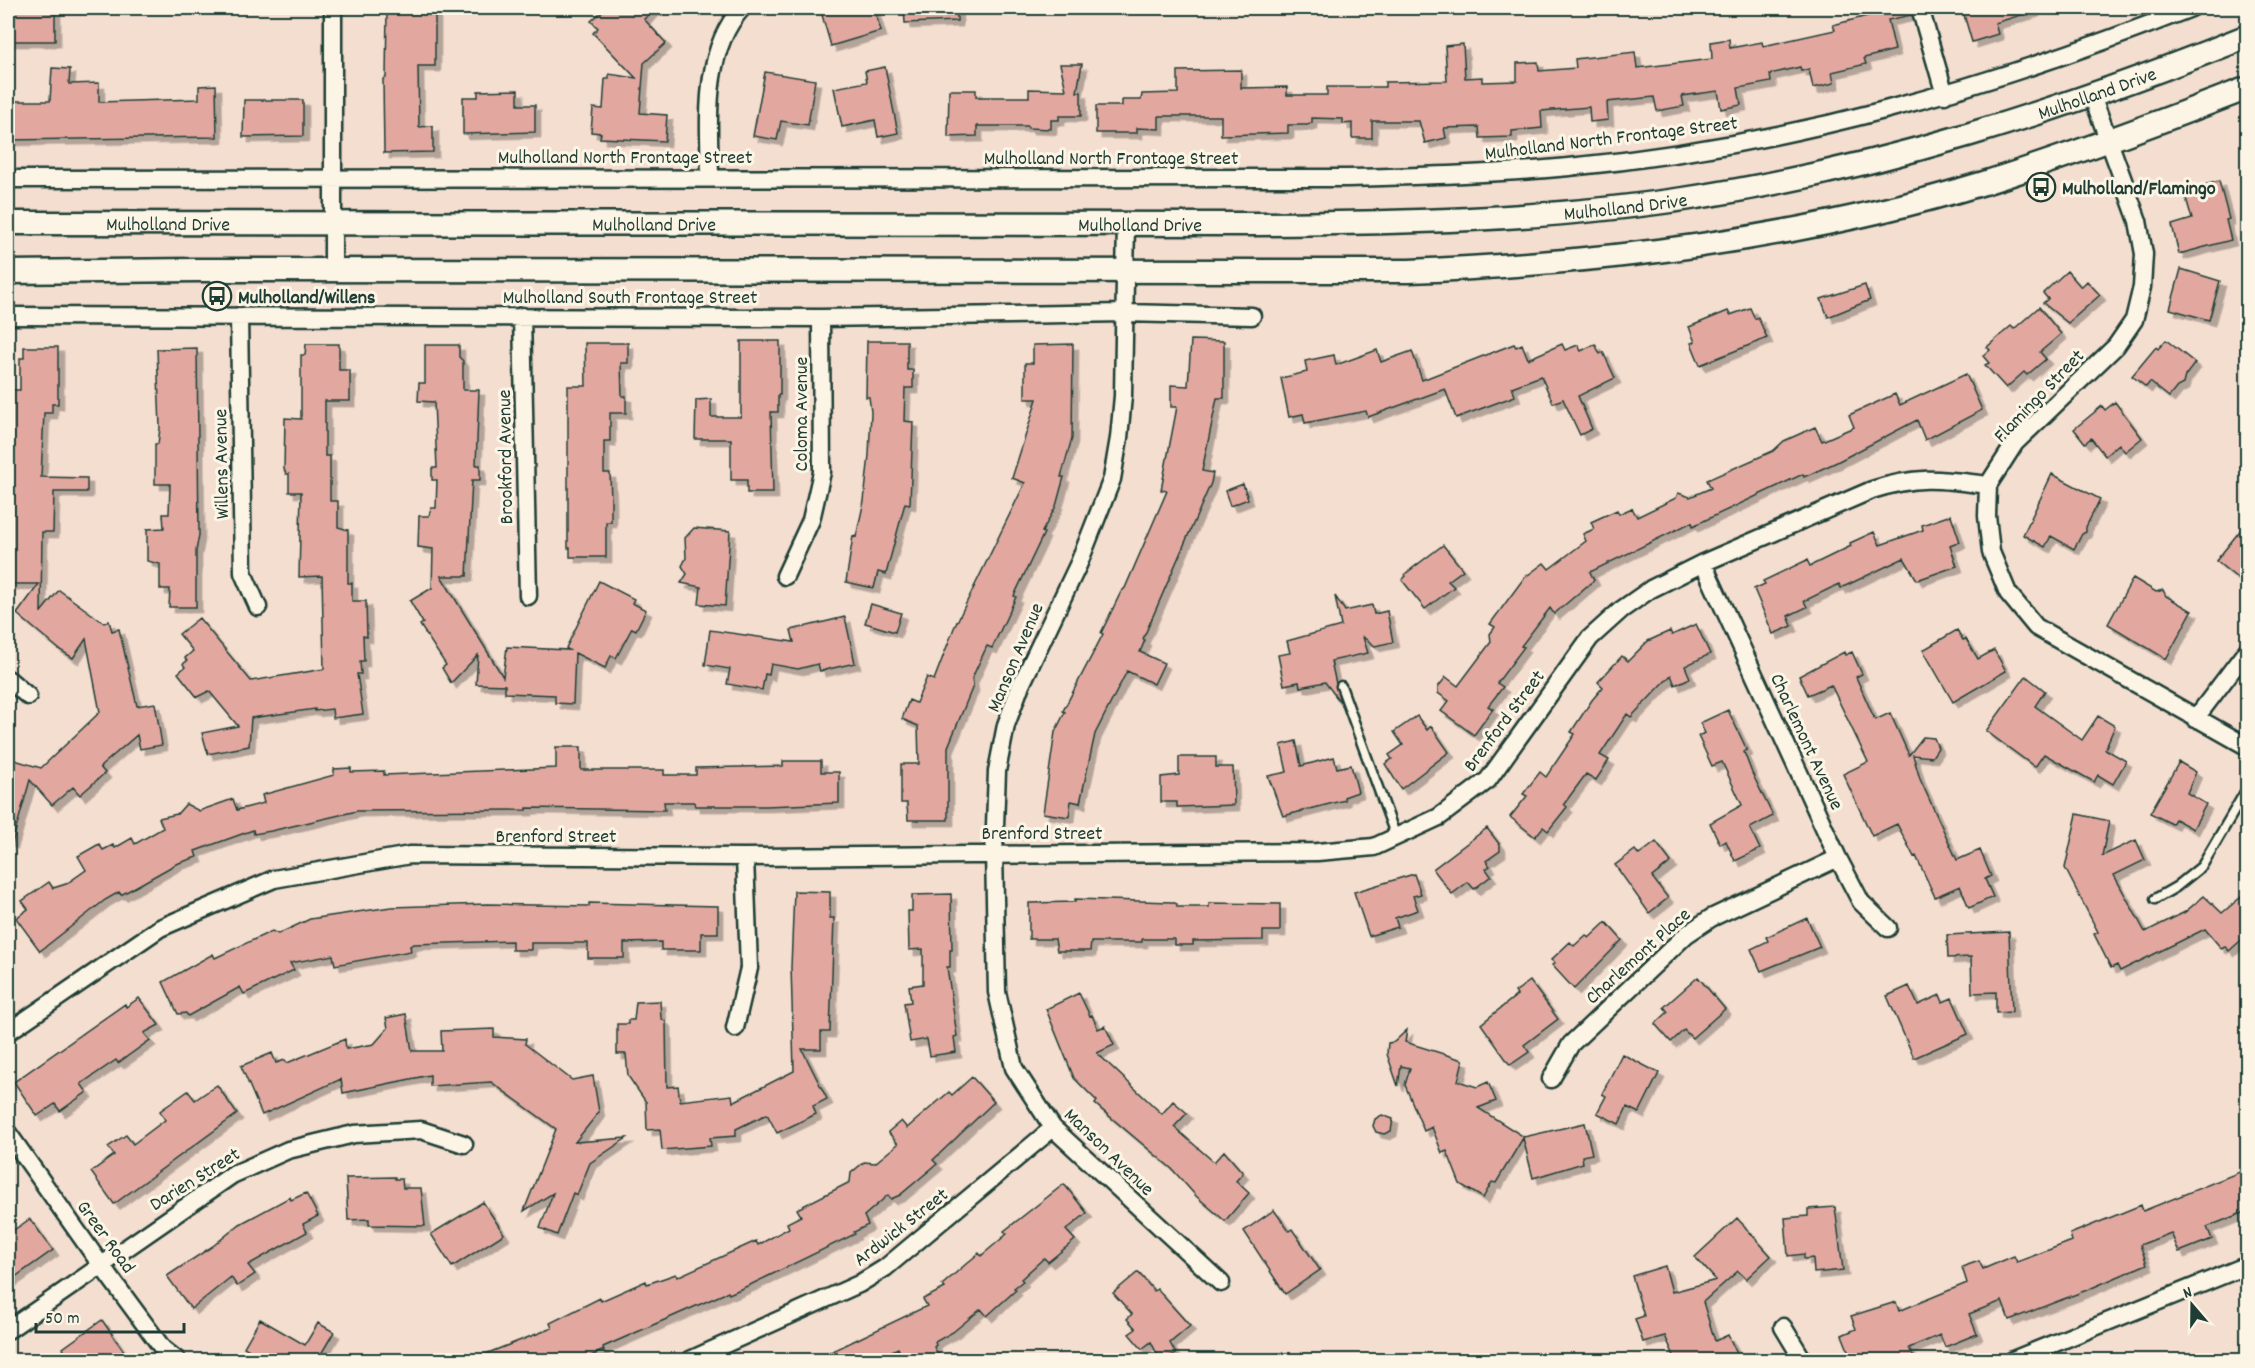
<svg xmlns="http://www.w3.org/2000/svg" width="2255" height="1368" viewBox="0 0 2255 1368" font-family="Dekko,sans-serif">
	<defs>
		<filter id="shadow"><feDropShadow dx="5.5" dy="5.5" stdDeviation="0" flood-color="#0004"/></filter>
	</defs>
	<rect width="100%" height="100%" fill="#f4ded0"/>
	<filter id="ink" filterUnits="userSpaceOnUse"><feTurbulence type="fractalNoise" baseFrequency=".0167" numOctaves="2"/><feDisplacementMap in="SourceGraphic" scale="12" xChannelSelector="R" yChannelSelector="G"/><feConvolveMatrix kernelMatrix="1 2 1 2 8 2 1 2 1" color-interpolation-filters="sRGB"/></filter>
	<g filter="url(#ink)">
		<path fill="#e2a8a0" stroke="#1f3d34" stroke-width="1.5" filter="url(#shadow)" d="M8 8H55V41H8Z
			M390 8 435 11V66H418L419 127 433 126V152L384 153 383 79 386 78 387 10Z
			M606 8H656L644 19 666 43 644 63 640 113 667 115 665 141 600 138 601 133 591 132 593 108 603 109 605 79H609V74L636 78 593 33 598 28 591 21Z
			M820 8H874L881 31 831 46Z
			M904 8H957V21L905 23Z
			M1869 8H1910L1911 15 1888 20 1895 50 1864 58 1866 64 1832 72 1834 83 1813 88 1809 69 1801 71 1800 67 1770 74 1771 82 1738 88 1741 105 1721 109 1718 91 1682 96 1684 106 1657 111 1654 97 1607 102 1608 120 1590 122 1589 107 1541 111 1542 128 1512 131V137L1480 138 1479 127 1444 128 1446 138 1425 143 1419 121H1372V138H1352V123L1343 124V119L1312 118V123L1307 125H1288V133L1221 135V116H1159V129L1137 128V133H1096V106H1122V100H1141L1142 94 1178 93V71L1241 70V88L1287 87V95H1327V87H1385V82L1447 81 1445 46 1463 44 1465 78 1482 77V82L1517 81V63L1538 62 1539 71 1576 68 1575 59 1635 52 1637 68 1712 59 1711 42 1729 39 1730 48 1762 42 1763 46 1835 30 1833 25 1871 15Z
			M1962 8H2034V11L1995 23 1998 34 1972 42Z
			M1060 64H1082L1077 92H1081V116H1059V120H1051V129L1028 128V126H977V136L948 137 949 90H976V97H1029V89L1066 90Z
			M885 67 898 133 878 137 875 120 842 127 834 88 867 82 865 71Z
			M52 68 70 69 69 84 99 83V102L199 99V86L216 85 217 137 8 140V101H50Z
			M765 72 815 80 808 125 781 121 777 140 753 136Z
			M518 90V105H535V132L463 134V97H478V91Z
			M244 100H303V136L243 137Z
			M2219 181 2229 219 2226 220 2231 240 2179 254 2172 225 2192 219 2184 191Z
			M2181 269 2220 281 2209 320 2170 309Z
			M2067 271 2081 287 2087 281 2100 295 2068 323 2043 303 2048 299 2043 293Z
			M1865 285 1870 300 1828 317 1821 299Z
			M2039 307 2061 334 2040 352 2046 359 2027 375 2024 372 2006 388 1985 365 1989 363 1983 356 1990 350 1987 347 2011 326 2014 329Z
			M1750 308 1755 319 1758 317 1767 338 1700 365 1691 343 1695 342 1689 327 1728 311 1730 315Z
			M1191 340 1224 341V398H1217L1202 471 1213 473 1211 483 1143 639 1145 640 1140 652 1164 663 1154 684 1127 671 1095 734 1080 803 1071 801 1069 817 1043 813 1055 732 1065 712 1063 711 1103 634 1101 633 1121 592 1125 588 1167 491 1161 490 1177 407H1171V385L1188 386Z
			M2166 340 2195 363 2185 376 2183 384 2177 387 2169 397 2150 382 2146 387 2132 376 2156 347 2158 349Z
			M741 341H780V395H778V412H771L773 493H747V480H731V439H695L696 400 711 399V417H741Z
			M867 341H907V370H913V388H905L904 421 913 422 910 504 905 503 886 574 878 572 874 588 846 582 853 536 856 537 864 501 869 455 871 412 869 397H866Z
			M585 343H628V363H621L622 396H626V413H610V441H604V473H610L611 501V522H606V557H570V548H568V386H586Z
			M306 344H339V370H350V401H325V456H330V501H338V527L348 530V583H352V601H366L367 637 363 636 364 661H360L361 674H357L363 714 333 718 332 709 315 711V709L251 718 249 746 208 754 202 733 238 726 209 691 197 697 178 673 185 667 183 664 187 661 185 658 193 651 179 634 199 618 251 681 324 669 322 576 299 577 301 492H289V474H286L284 469 285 418 301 419V355H305Z
			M1073 344 1072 438 1061 477H1064L1056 506 1042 532 1044 533 1014 596 1016 597 992 648 987 646 972 678 973 686 948 747V820H908L907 803H901V764H919L918 726 902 719 909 700 916 703 927 677 934 680 954 628 1025 483 1012 478 1037 399H1025V363H1033V345Z
			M1514 344 1516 347 1522 344 1528 359 1562 344 1565 350 1578 345 1581 351 1595 344 1600 354 1603 352 1615 378 1578 396 1592 429 1580 435 1563 399 1553 403 1541 376 1512 387 1515 396 1456 418 1445 389 1368 417 1366 411 1305 423 1303 414 1289 417 1281 378 1307 372 1305 361 1334 355 1336 365 1377 350 1381 362 1412 351 1422 380Z
			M425 345H459V357L463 361V390H479L476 465H480V480H472L467 576H441L503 677 507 647 569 650 566 648 599 581 634 599 632 603 646 610 636 630 632 628 616 658 611 656 605 668 575 653 573 704 555 703V695L505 693V685L476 684 478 655 451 683 442 668 446 665 420 625 423 623 410 601 432 588 433 549 418 547 419 516H429L431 508H436L437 480H432V468H437L434 402 418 401 419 383H425Z
			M24 347H58V404H52V413H44L41 477 87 478V492H54L53 532H42L41 612 59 590 104 623 109 621 112 631 119 629 137 706 155 703 162 745 140 749 137 735 100 767 105 773 80 795 73 787 52 805 30 780 12 843 8 842V758L41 768 100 712 86 639 73 658 60 650 17 614 39 584H8V390H20V358H24Z
			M197 348 199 535 196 551V607H169L170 589H160V564L147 561V529L164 528 163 514H169L170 484H155V444H158L160 428 157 349Z
			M1966 374 1982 410 1925 440 1917 420 1837 462 1804 477 1803 474 1693 526 1692 522 1590 572 1594 580 1554 614 1550 608 1521 646 1524 647 1497 683 1503 687 1488 706 1493 709 1474 735 1441 711 1449 701 1438 693V687L1446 677 1458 686 1491 642 1490 634 1495 627 1490 624 1524 578 1544 563 1549 569 1586 541 1583 534 1594 529 1591 522 1617 510 1619 514 1632 508 1637 517 1676 498 1678 493 1690 497 1711 488 1707 480 1773 451 1784 441 1815 427 1822 441 1854 427 1849 415 1895 394 1900 405Z
			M2115 402 2142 438 2125 452 2119 444 2105 456 2091 438 2085 443 2074 429 2102 406 2105 410Z
			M2052 474 2100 499 2086 527V532L2082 534 2074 549 2051 536 2045 547 2023 535Z
			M1243 484 1248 499 1230 506 1225 491Z
			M1951 515 1960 542 1950 546 1957 566 1917 580 1904 558 1841 588 1839 584 1804 601 1807 607 1788 616 1792 626 1773 634 1754 589 1765 584 1763 581 1807 560 1810 566 1851 546 1850 543 1874 532 1880 545 1923 530 1922 525Z
			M2247 522V586L2216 561Z
			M694 528 730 531 725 606 699 604 701 587 681 583 687 574 682 566 686 558 685 538Z
			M1443 545 1463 570 1448 581 1454 587 1425 609 1402 580 1406 576 1405 574Z
			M2133 578 2156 592 2163 590 2166 596 2192 611 2166 659 2108 624Z
			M1335 596 1345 611 1372 605 1374 614 1387 611 1393 642 1375 646 1363 637 1368 653 1331 661 1340 702 1325 682 1300 687 1299 682 1284 685 1278 655 1290 653 1287 641 1341 626Z
			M871 604 901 613 895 632 865 623Z
			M845 617 855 663 820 671 818 664 798 669 771 664 769 675 765 674 762 690 727 684 730 669 705 665 710 630 794 642 791 630Z
			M1696 624 1710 654 1685 666 1690 678 1675 685 1671 675 1631 717 1627 714 1600 755 1609 760 1596 780 1586 774 1564 804 1567 807 1548 831 1543 827 1535 837 1510 817 1527 796 1523 794 1540 772 1546 777 1575 734 1571 732 1592 700 1603 687 1598 682 1622 656 1628 661 1648 641 1670 631 1672 635Z
			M1957 630 1963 640 1966 639 1978 659 1994 650 2006 671 1953 702 1923 650Z
			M1844 652 1845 655 1852 652 1862 674 1856 677 1875 720 1890 713 1909 755 1923 737 1934 738 1938 748 1932 757 1913 755 1920 779 1957 860 1980 850 1991 876 1985 879 1993 897 1969 908 1960 886 1935 897 1916 856 1914 857 1897 824 1872 836 1843 774 1868 762 1831 685 1808 695 1799 676Z
			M2026 676 2045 691 2035 706 2082 740 2098 716 2115 726 2105 749 2126 761 2113 784 2098 775 2094 782 2044 754 2035 767 1986 731Z
			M1728 710 1747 750 1744 752 1752 773 1773 816 1750 828 1760 849 1735 861 1726 841 1720 844 1710 823 1742 805 1722 762 1712 766 1698 736 1705 733 1700 723Z
			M1417 716 1427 730 1431 726 1449 752 1401 789 1385 764 1392 759 1389 755 1403 745 1394 732Z
			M1296 741 1301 766 1334 757 1337 768 1351 765 1358 792 1344 797 1345 800 1283 816 1268 776 1287 772 1281 745Z
			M556 747H581V770H664V775H696V768L783 766V761H821V772H839V803L766 806H695L694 802H664L665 810 527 808V810L357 811 271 831 254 834 253 830 195 851 197 857 176 864 121 895 119 892 105 900 40 951 16 918 28 909 22 901 49 882 53 888 66 884 86 870 78 856 99 844 103 850 113 845 115 848 132 838 135 844 163 828 159 818 177 814 186 804 199 811 233 799 237 810 264 803 262 795 334 775V769L351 768V772L384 771V775L556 768Z
			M1179 757H1216V767H1233L1234 805 1177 807V802H1161V777L1179 775Z
			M2179 762 2196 772 2187 793 2206 804 2193 829 2175 819 2172 824 2150 813Z
			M2077 814 2109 821 2102 856 2136 840 2145 860 2114 875 2145 932 2185 912 2204 896 2222 913 2241 897 2247 906V935L2229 951 2225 946 2221 948 2205 929 2120 971 2117 965 2111 968 2094 934 2098 932 2065 868Z
			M1487 828 1500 845V851L1486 861 1490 866 1486 869 1491 876 1474 889 1468 882 1452 894 1433 869Z
			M1656 842 1671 862 1652 877 1668 898 1649 913 1615 865 1635 850 1639 855Z
			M1414 874 1421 894 1413 896 1418 910 1395 918 1398 927 1369 936 1354 892Z
			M794 891 830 892V918H834L830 1032H821V1049H802L827 1099 813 1106 816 1114 777 1133 767 1114 736 1129V1136L710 1138 711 1146 662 1150 660 1129 647 1130 646 1102 628 1076 626 1054H617V1024H628V1020H634L636 1002 660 1001 661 1018 666 1022 667 1087 678 1086 680 1101 732 1095 733 1102 794 1071 791 967Z
			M951 894 952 950H950V967H947L957 1036 954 1037 956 1052 930 1056 927 1039 910 1042 904 1003 911 1002 909 986 923 984V949L909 950 908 911H912V895Z
			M1075 899 1172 902 1177 904V907H1209V903L1280 904V931H1263V940L1193 941V945H1174V939H1142V942H1091L1090 951H1057L1055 939H1029V903L1075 902Z
			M589 903 718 906V933H701V950H661V942L624 943V958H588V943H531V950H512V941L414 944 410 946 411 951 335 965 333 955 290 963 294 970 244 994 240 987 188 1016 186 1013 178 1014 163 982 213 954 215 958 272 931 278 934 310 919 391 907 487 904 589 906Z
			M1807 918 1820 947 1761 971 1751 949 1768 941 1766 937Z
			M1606 922 1622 940 1574 989 1552 965 1555 963 1551 960 1570 942 1574 946 1586 935 1589 938Z
			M2009 932 2012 1012 1996 1013V992L1972 993 1971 957 1948 958 1947 935Z
			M1698 977 1725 1009 1692 1038 1684 1030 1671 1042 1655 1024 1668 1012 1664 1007Z
			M1530 981 1558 1019 1524 1045 1529 1052 1510 1065 1481 1024 1517 995 1515 992Z
			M1909 986 1918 1005 1940 995 1943 1002 1952 998 1968 1034 1914 1058 1887 996Z
			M1079 993 1090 1016 1092 1015 1098 1029 1105 1026 1114 1045 1097 1053 1162 1114 1173 1101 1187 1113 1174 1127 1214 1162 1224 1151 1243 1173 1236 1181 1249 1193 1225 1221 1196 1196 1172 1169 1095 1104 1097 1101 1074 1078 1046 1009Z
			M139 998 159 1025 144 1033 150 1040 118 1063 116 1060 81 1084 87 1092 60 1111 55 1104 37 1116 14 1082 125 1004 126 1007Z
			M406 1014 412 1051H442L441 1031 494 1029V1037L526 1039 525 1044 572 1080 593 1076 599 1112 575 1142 627 1138 590 1163 577 1195 573 1193 557 1235 540 1228 553 1193 524 1211 556 1129 491 1082 430 1086V1075L343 1093 341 1079 262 1115 241 1066 272 1053 276 1063 285 1060 287 1063 345 1039 346 1049 374 1044 388 1028 386 1018Z
			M1407 1030 1405 1042 1463 1060 1458 1081 1477 1087 1488 1082 1496 1101 1478 1108 1524 1137 1585 1123 1592 1154 1582 1156 1583 1163 1533 1178 1523 1138 1496 1183 1492 1182 1483 1198 1460 1184 1447 1151 1442 1153 1432 1127 1424 1131 1405 1085 1410 1068 1401 1066 1398 1086 1387 1054 1388 1043 1394 1042Z
			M1622 1054 1659 1073 1639 1113 1627 1107 1619 1124 1597 1113 1606 1096 1602 1094Z
			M972 1077 994 1102 933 1160 937 1164 900 1195 891 1199 888 1195 864 1216 868 1225 854 1232 855 1234 752 1284 729 1294 728 1292 603 1347 604 1350 582 1360H470L552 1328 550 1323 600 1298 601 1301 646 1281 647 1284 676 1274 677 1277 756 1241 758 1245 789 1228 787 1223 801 1216 797 1209 850 1182 851 1173 864 1162 875 1163 898 1144 888 1132 901 1121 907 1128 949 1092 952 1095Z
			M217 1085 237 1114 114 1204 91 1172 114 1155 108 1147 126 1135 133 1144 165 1120 160 1111 188 1091 195 1100Z
			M1382 1115 1393 1119 1391 1131 1384 1134 1376 1132 1373 1126 1375 1119Z
			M2247 1169V1211L2207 1227 2212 1239 2179 1252 2171 1233 2140 1245 2147 1264 2087 1290 2009 1320 2002 1301 1969 1314 1977 1334 1945 1347 1940 1335 1909 1348 1915 1360H1852L1842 1335 1856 1329 1851 1316 1896 1302 1899 1311 1967 1283 1962 1267 1979 1261 1983 1269 2014 1256 2017 1262 2072 1241 2070 1234 2141 1205 2143 1211Z
			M395 1177V1179H402L403 1188H421L425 1226 369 1225V1219L348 1220 346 1178Z
			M1064 1184 1087 1213 1066 1230 1075 1240 1048 1262 1044 1258 1021 1279 1023 1281 1014 1288 1016 1290 987 1316 981 1309 953 1332 935 1342 936 1345 934 1347 938 1355 926 1360H904L898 1348 874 1360H814L927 1306 923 1299 945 1288 942 1285 966 1264 979 1253 981 1256 1007 1234 1004 1231Z
			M306 1193 318 1216 303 1224 307 1232 248 1265 255 1274 237 1286 231 1277 191 1309 167 1276 213 1246 240 1224 290 1197 291 1200Z
			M483 1202 504 1234 452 1267 431 1234Z
			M1835 1207 1843 1270 1814 1273 1813 1258 1804 1259V1254L1788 1256 1785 1218 1808 1216V1209Z
			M1274 1210 1289 1231 1292 1229 1320 1270 1285 1294 1244 1231Z
			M1737 1218 1771 1256 1746 1279 1738 1271 1703 1302 1715 1341 1728 1335 1740 1360H1676L1665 1336 1643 1342 1635 1319 1644 1316 1632 1276 1665 1266 1672 1292 1716 1280 1695 1257Z
			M30 1219 53 1250 8 1282V1234Z
			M1138 1272 1154 1291 1157 1289 1190 1326 1170 1343 1176 1354 1160 1360 1151 1342 1142 1349 1129 1334 1136 1329 1127 1319 1132 1314 1113 1293Z
			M260 1319 305 1345 318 1323 334 1332 321 1354 331 1360H251L254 1353 244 1347Z
			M102 1320 130 1360H50L64 1350 63 1348Z"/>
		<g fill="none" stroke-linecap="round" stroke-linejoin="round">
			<g stroke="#1f3d34" stroke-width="13">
				<path id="service" d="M1341 686 1396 837
					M2155 899 2176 887 2202 866 2248 787"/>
			</g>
			<g stroke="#1f3d34" stroke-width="21">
				<path id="minor" d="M333 8V270
					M1920 8 1945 95
					M2092 95 2138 221 2144 254 2142 287 2134 320 2116 346 2015 443 1988 485 1987 516 1991 552 2008 593 2036 627 2248 747
					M710 177C709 121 702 52 742 8
					M8 179 1347 178C1422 176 1496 174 1569 167 1787 146 1989 88 2191 8
					M1126 222 1123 396 1119 438 1112 479 1079 563 1020 687 1006 725 997 771 994 853 997 992 1014 1068 1053 1128 1221 1283
					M8 316 821 318 1124 313 1252 316
					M239 316 243 573 258 607
					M522 316 528 596
					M1703 563 1838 858 1861 902 1888 928
					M785 576 811 520 822 472 821 318
					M8 679 28 696
					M2195 719 2248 649
					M735 1028 749 968 745 857
					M8 1032 160 928 274 879 410 855 745 857 1317 852 1374 847 1439 817 1488 780 1590 638 1621 610 1651 589 1703 563 1872 490C1918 475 1941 479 1988 485
					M1551 1079 1571 1044 1687 934 1711 918 1838 858
					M8 1133 101 1265 163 1349 177 1360
					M1783 1327 1803 1360
					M8 1330 232 1175 288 1150 354 1134 421 1130 464 1144
					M690 1360 859 1284 885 1268 1053 1128
					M2013 1360 2248 1265"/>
			</g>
			<g stroke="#1f3d34" stroke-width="27">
				<g id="secondary">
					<path id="s1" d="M8 223 1256 224C1399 223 1542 220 1684 199 1878 170 2066 109 2248 36"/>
					<path d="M8 272 195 270 1409 271C1603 263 1797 240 1984 183 2073 155 2160 122 2248 88"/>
				</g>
			</g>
			<use href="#service" stroke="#fcf5e5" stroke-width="8"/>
			<use href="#minor" stroke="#fcf5e5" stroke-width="16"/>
			<use href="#secondary" stroke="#fcf5e5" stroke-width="22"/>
		</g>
	</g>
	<defs>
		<g id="bus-ring" transform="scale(1.5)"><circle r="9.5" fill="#fcf5e5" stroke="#1f3d34" stroke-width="1.5"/><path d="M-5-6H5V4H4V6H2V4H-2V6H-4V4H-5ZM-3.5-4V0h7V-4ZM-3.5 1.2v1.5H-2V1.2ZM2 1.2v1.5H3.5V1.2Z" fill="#1f3d34"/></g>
	</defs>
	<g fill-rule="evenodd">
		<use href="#bus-ring" x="2041" y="187"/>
		<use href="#bus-ring" x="217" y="296"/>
	</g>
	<g text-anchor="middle" stroke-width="6" stroke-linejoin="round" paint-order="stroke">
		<g font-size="20" fill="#1f3d34" stroke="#fcf5e5">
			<text dy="7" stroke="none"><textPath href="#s1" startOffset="2104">Mulholland Drive</textPath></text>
			<text transform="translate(1611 137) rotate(-7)" y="7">Mulholland North Frontage Street</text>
			<text x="625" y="163">Mulholland North Frontage Street</text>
			<text x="1111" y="164">Mulholland North Frontage Street</text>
			<text dy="7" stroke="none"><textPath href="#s1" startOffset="1618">Mulholland Drive</textPath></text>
			<text dy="7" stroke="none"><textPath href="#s1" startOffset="160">Mulholland Drive</textPath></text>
			<text dy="7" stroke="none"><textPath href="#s1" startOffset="646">Mulholland Drive</textPath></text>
			<text dy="7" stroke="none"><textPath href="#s1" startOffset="1132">Mulholland Drive</textPath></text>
			<text x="630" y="303">Mulholland South Frontage Street</text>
			<text transform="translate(2038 395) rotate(-46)" y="7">Flamingo Street</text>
			<text transform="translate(800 414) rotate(-90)" y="7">Coloma Avenue</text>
			<text transform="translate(504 457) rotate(-91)" y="7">Brookford Avenue</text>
			<text transform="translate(220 464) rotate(-91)" y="7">Willens Avenue</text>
			<text transform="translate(1014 657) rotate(-67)" y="7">Manson Avenue</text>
			<text transform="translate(1503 720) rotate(-53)" y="7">Brenford Street</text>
			<text transform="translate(1808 741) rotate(65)" y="7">Charlemont Avenue</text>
			<text x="1042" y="839">Brenford Street</text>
			<text x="556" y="842">Brenford Street</text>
			<text transform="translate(1637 955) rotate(-42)" y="7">Charlemont Place</text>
			<text transform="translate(1110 1151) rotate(44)" y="7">Manson Avenue</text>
			<text transform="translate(194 1178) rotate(-32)" y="7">Darien Street</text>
			<text transform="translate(900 1226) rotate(-38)" y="7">Ardwick Street</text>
			<text transform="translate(107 1236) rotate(54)" y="7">Greer Road</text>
		</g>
		<g font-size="20" font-weight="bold" fill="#1f3d34" stroke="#fcf5e5" text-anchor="start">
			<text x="2062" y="194">Mulholland/Flamingo</text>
			<text x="238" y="303">Mulholland/Willens</text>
		</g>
	</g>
	<rect width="2255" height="1368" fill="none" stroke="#fcf5e5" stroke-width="30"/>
	<rect x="15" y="15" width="2225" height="1338" fill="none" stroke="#1f3d34" stroke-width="2" filter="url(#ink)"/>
	<g transform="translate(2192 1305) rotate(340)" stroke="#fcf5e5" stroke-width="4.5" paint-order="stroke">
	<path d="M0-4.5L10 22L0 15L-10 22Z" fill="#1f3d34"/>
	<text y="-9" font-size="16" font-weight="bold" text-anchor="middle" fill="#1f3d34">N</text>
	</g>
	<path d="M36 1323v9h148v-9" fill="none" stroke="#1f3d34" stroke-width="3"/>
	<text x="45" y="1323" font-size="18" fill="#1f3d34" stroke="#fcf5e5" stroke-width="4.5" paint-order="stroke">50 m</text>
</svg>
